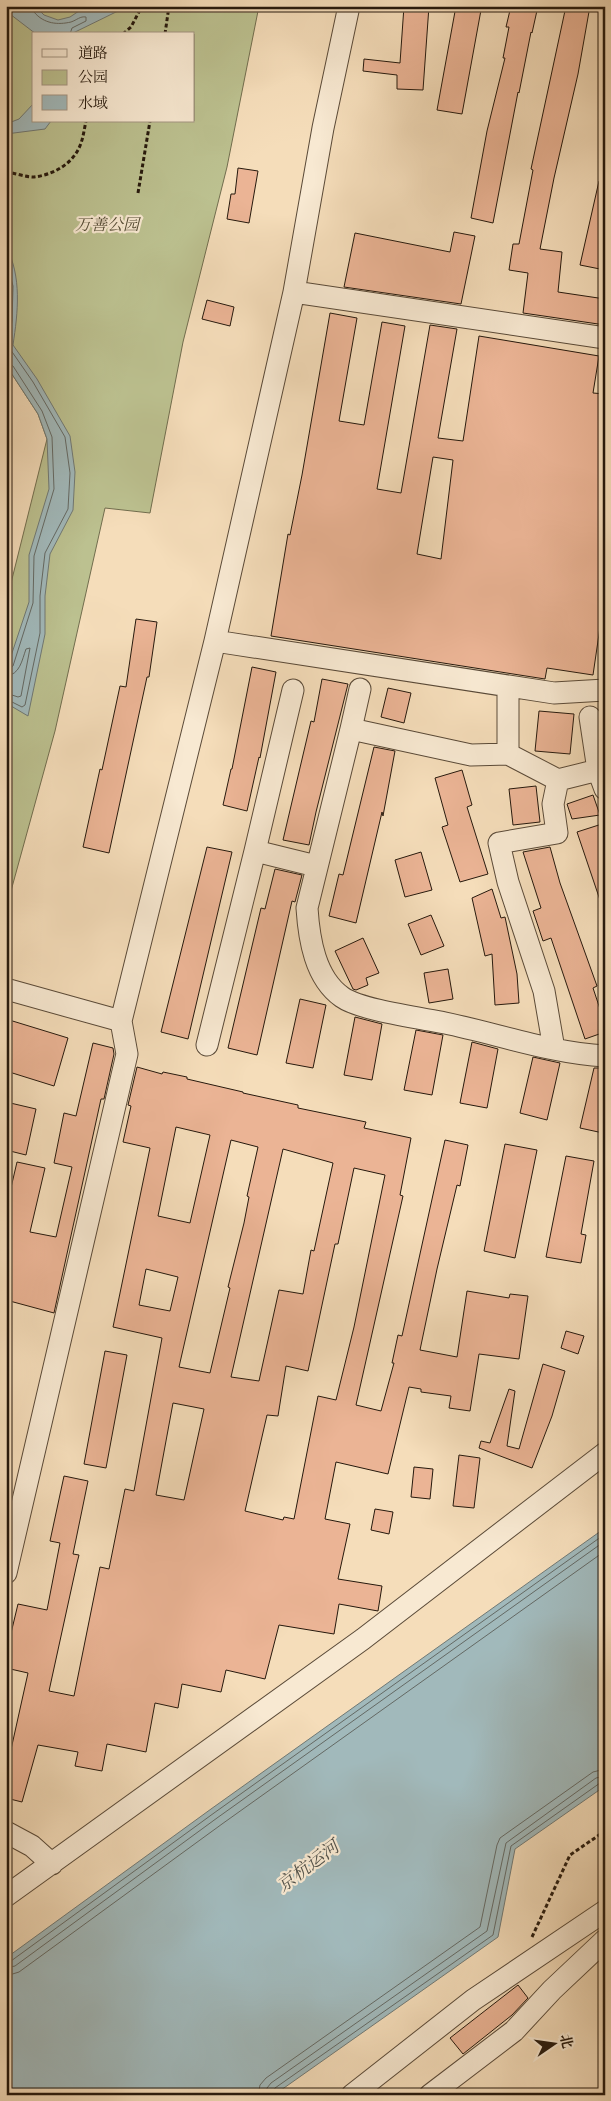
<svg xmlns="http://www.w3.org/2000/svg" width="611" height="2101" viewBox="0 0 611 2101" font-family="'Gentium Book Plus','Noto Serif SC',serif">
	<rect width="100%" height="100%" fill="#f5ddba"/>
	<filter id="stains"><feTurbulence type="fractalNoise" baseFrequency=".004" numOctaves="4"/><feColorMatrix values="0 0 0 0 .2 0 0 0 0 .09 0 0 0 0 .02 0 0 0 .5 -.17"/></filter>
	<radialGradient id="worn" r=".72"><stop offset=".6" stop-color="#630" stop-opacity="0"/><stop offset="1" stop-color="#630" stop-opacity=".3"/></radialGradient>
	<path fill="#bcc190" stroke="#716d4e" fill-rule="evenodd" d="M6 6H259L227 167 183 342 150 513 105 508 55 731 6 909V603L47 439 38 414 6 365ZM34 34H194V121H34Z"/>
	<path fill="#a1b9bb" stroke="#707975" d="M6 6H39V10L44 15 58 20 70 17 79 11H98L104 6H122L118 11 71 34H36L6 11Z
		M34 103V121H51L45 129 6 134V124L19 119Z
		M6 246C22 277 18 312 13 345L37 379 70 436 75 472 73 510 50 554 45 596V634L28 716 6 703V671L29 602V555L49 489 47 439 38 414 6 365Z
		M605 1528V1786L515 1849 498 1937 274 2095H6V1958L211 1809Z"/>
	<g fill="none" stroke-linecap="round" stroke-linejoin="round">
		<path stroke="#646964" stroke-width="1" d="M34 6V12C44 24 58 25 71 22 77 20 80 16 86 17V21L72 28 70 34
			M6 259 13 286 12 321 8 346 33 382 65 437 70 473 68 509 45 553 40 596V633L25 705 22 707 6 699
			M6 363 13 366 42 411 52 437 54 489 34 556 33 603 13 666 6 670
			M6 676C20 675 22 660 26 649L30 648 21 696 18 697 6 693
			M6 1962 11 1961 214 1813 605 1534
			M6 1968 15 1966 217 1818 605 1541
			M6 1976 19 1972 222 1824 605 1551
			M258 2095 260 2085 266 2078 480 1927 497 1845 500 1838 593 1772 605 1769
			M266 2095 267 2088 271 2083 487 1931 506 1843 596 1778 605 1776
			M272 2095 275 2088 493 1935 511 1846 600 1783 605 1782"/>
	</g>
	<path fill="#ebb495" stroke="#26190d" fill-rule="evenodd" d="M404 6H429L423 90 397 89V75L363 71 364 59 400 63Z
		M456 6 481 10 462 114 437 110Z
		M511 6H538L532 33 531 32 519 93 518 92 493 223 471 218 487 131 505 58H503L509 27H506Z
		M566 6H590L578 74 554 178 540 249 562 252 558 292 605 299V325L523 313 528 273 509 270 513 244H519L533 170 531 169Z
		M238 168 258 171 249 223 227 219 231 194H235Z
		M599 181H605V270L580 265Z
		M454 232 475 236 461 304 344 287 355 233 450 252Z
		M207 300 234 307 230 326 202 319Z
		M330 313 357 318 339 421 364 425 382 322 405 326 377 489 401 493 430 325 457 329 438 438 463 441 479 336 599 356 593 393 605 394V593L593 675 547 668 545 679 271 636 288 534 290 535 302 475ZM433 457 453 460 441 559 417 554Z
		M136 619 157 622 149 677H147L109 853 83 847 100 769 102 770 120 686 126 687Z
		M252 667 276 672 260 758 259 757 247 811 223 805 231 769H232Z
		M322 679 348 684 316 812 309 845 283 840 311 721 314 722Z
		M388 688 411 693 404 723 381 717Z
		M539 711 574 714 570 754 535 751Z
		M374 747 395 751 383 816 382 812 356 923 329 916 339 874 343 875Z
		M462 770 472 805 467 807 488 874 460 882 442 827 448 825 435 778Z
		M536 786 540 822 513 825 509 789Z
		M593 795 600 815 572 819 567 804Z
		M605 823V909H603L577 832Z
		M207 847 232 852 188 1039 161 1032Z
		M550 847 560 883 597 986 593 988 605 1024V1032L585 1039 551 938 543 941 533 911 541 908 523 852Z
		M421 852 432 890 405 897 395 860Z
		M275 869 302 875 295 902 292 901 257 1055 228 1048 261 908 265 909Z
		M492 889 501 918 505 917 517 974 519 1003 495 1005 492 954 485 956 472 898Z
		M431 915 444 946 421 955 408 924Z
		M363 938 379 973 366 978 368 985 356 990 353 989 335 951Z
		M448 969 453 999 429 1003 424 973Z
		M300 999 326 1005 313 1068 286 1063Z
		M355 1017 382 1024 372 1080 344 1075Z
		M6 1019 68 1038 54 1086 6 1071Z
		M416 1030 443 1035 432 1095 404 1090Z
		M472 1042 498 1049 487 1108 460 1103Z
		M93 1043 113 1048 114 1054 104 1099H101L54 1313 6 1300V1209L17 1162 45 1168 30 1232 56 1237 72 1167 54 1163 64 1113 76 1116Z
		M533 1057 560 1063 547 1120 520 1113Z
		M137 1067 162 1074 163 1072 187 1077V1079L243 1092V1093L298 1105V1108L366 1122 364 1128 411 1138 400 1195 403 1196 356 1405 381 1411 394 1363H392L398 1335 402 1336 445 1140 468 1145 460 1186 457 1185 437 1269 420 1350 457 1357 467 1291 509 1298 510 1294 528 1296 519 1359 479 1354 470 1411 449 1408 451 1396 421 1392V1389L409 1387 388 1474 336 1462 325 1519 350 1524 338 1579 382 1586 378 1611 339 1604 334 1634 279 1625 265 1679 226 1670 221 1692 182 1684 178 1708 155 1703 146 1752 107 1744 102 1771 75 1766 78 1752 38 1745 22 1802 6 1798V1772L28 1673 6 1668V1654L18 1604 47 1610 60 1543 50 1541 64 1476 88 1481 73 1554 79 1555 77 1563 49 1691 74 1696 100 1567 109 1569 125 1489 134 1491 162 1338 113 1327 150 1148 123 1142 131 1106 128 1105ZM176 1127 210 1135 190 1223 158 1216ZM231 1140 258 1147 247 1196 249 1197 244 1223 228 1287 230 1288 210 1373 179 1367ZM283 1149 333 1163 314 1251 311 1250 303 1294 279 1290 259 1381 231 1377ZM354 1168 385 1175 354 1327 336 1400 318 1396 294 1519 284 1517 283 1520 245 1511 267 1415 278 1416 286 1366 308 1371 335 1244H338ZM146 1269 178 1277 170 1311 139 1305ZM173 1403 204 1409 184 1500 156 1495Z
		M594 1068H605L603 1133 580 1128Z
		M6 1102 36 1109 26 1155 6 1150Z
		M505 1144 537 1150 515 1258 484 1251Z
		M566 1156 594 1161 581 1234 586 1235 581 1263 546 1257Z
		M566 1331 584 1336 578 1354 561 1348Z
		M105 1351 127 1355 106 1468 84 1464Z
		M543 1364 565 1371 552 1416 532 1468 479 1448 481 1441 490 1443 509 1389 515 1391 507 1446 519 1449Z
		M459 1455 480 1458 474 1508 453 1506Z
		M414 1467 433 1469 430 1499 411 1497Z
		M375 1509 393 1512 389 1534 371 1530Z
		M518 1985 528 1998 512 2015 463 2054 450 2038Z"/>
	<g fill="none" stroke-linecap="round" stroke-linejoin="round">
		<g stroke="#5a4a38" stroke-width="23">
			<path id="minor" d="M294 292 605 338
				M215 641 554 693 605 690
				M508 687V754
				M360 689 351 729 471 755 508 754 558 780
				M590 717 598 770 605 789
				M351 729 307 908C309 939 315 978 342 997 360 1010 420 1018 445 1023 498 1034 551 1053 605 1056
				M255 851 316 866
				M6 989 121 1021
				M207 1045 255 851 293 690
				M554 1049 544 991 508 882 499 843 557 833 553 804 558 780 598 770
				M6 1573 127 1054 121 1021 215 641 294 292 323 128 349 6
				M6 1832 32 1846 52 1864
				M6 1896 363 1639 605 1453
				M352 2095 473 2000 605 1911
				M430 2095 514 2031 552 1990 605 1940"/>
		</g>
		<path stroke="#26190d" stroke-width="3" stroke-dasharray="4 2.5" stroke-linecap="butt" d="M123 34 131 27 142 6
			M165 34 169 6
			M6 42 9 69 6 81
			M6 172C15 173 25 177 34 177 52 175 71 165 79 148 83 140 84 130 86 121
			M138 193 150 121
			M532 1937 570 1855 605 1831"/>
		<use href="#minor" stroke="#f8e9d2" stroke-width="21"/>
	</g>
	<g text-anchor="middle" stroke-width="4.5" stroke-linejoin="round" paint-order="stroke">
		<g font-size="16" font-style="italic" fill="#534b34" stroke="#f8e9d2">
			<text x="107" y="230">万善公园</text>
		</g>
		<g font-size="18" font-style="italic" fill="#51514a" stroke="#f8e9d2">
			<text transform="translate(308 1866) rotate(-37)" y="6">京杭运河</text>
		</g>
	</g>
	<rect width="611" height="2101" fill="none" stroke="#f5ddba" stroke-width="25"/>
	<rect x="8" y="8" width="596" height="2086" fill="none" stroke="#26190d" stroke-width="2.5"/>
	<rect x="12" y="12" width="586" height="2076" fill="none" stroke="#26190d"/>
	<rect x="32" y="32" width="162" height="90" fill="#f8e9d2" stroke="#a49683"/>
	<rect x="42" y="49" width="25" height="8" fill="#f8e9d2" stroke="#a49683"/>
	<text x="78" y="58" font-size="15" fill="#26190d">道路</text>
	<rect x="42" y="70" width="25" height="15" fill="#bcc190" stroke="#a49683"/>
	<text x="78" y="82" font-size="15" fill="#26190d">公园</text>
	<rect x="42" y="95" width="25" height="15" fill="#a1b9bb" stroke="#a49683"/>
	<text x="78" y="108" font-size="15" fill="#26190d">水域</text>
	<g transform="translate(554 2044) rotate(77)" stroke="#f8e9d2" stroke-width="4" paint-order="stroke">
	<path d="M0-4L9 19L0 12L-9 19Z" fill="#26190d"/>
	<text y="-8" font-size="14" font-weight="bold" text-anchor="middle" fill="#26190d">北</text>
	</g>
	<rect width="100%" height="100%" filter="url(#stains)"/>
	<rect width="100%" height="100%" fill="url(#worn)"/>
</svg>
